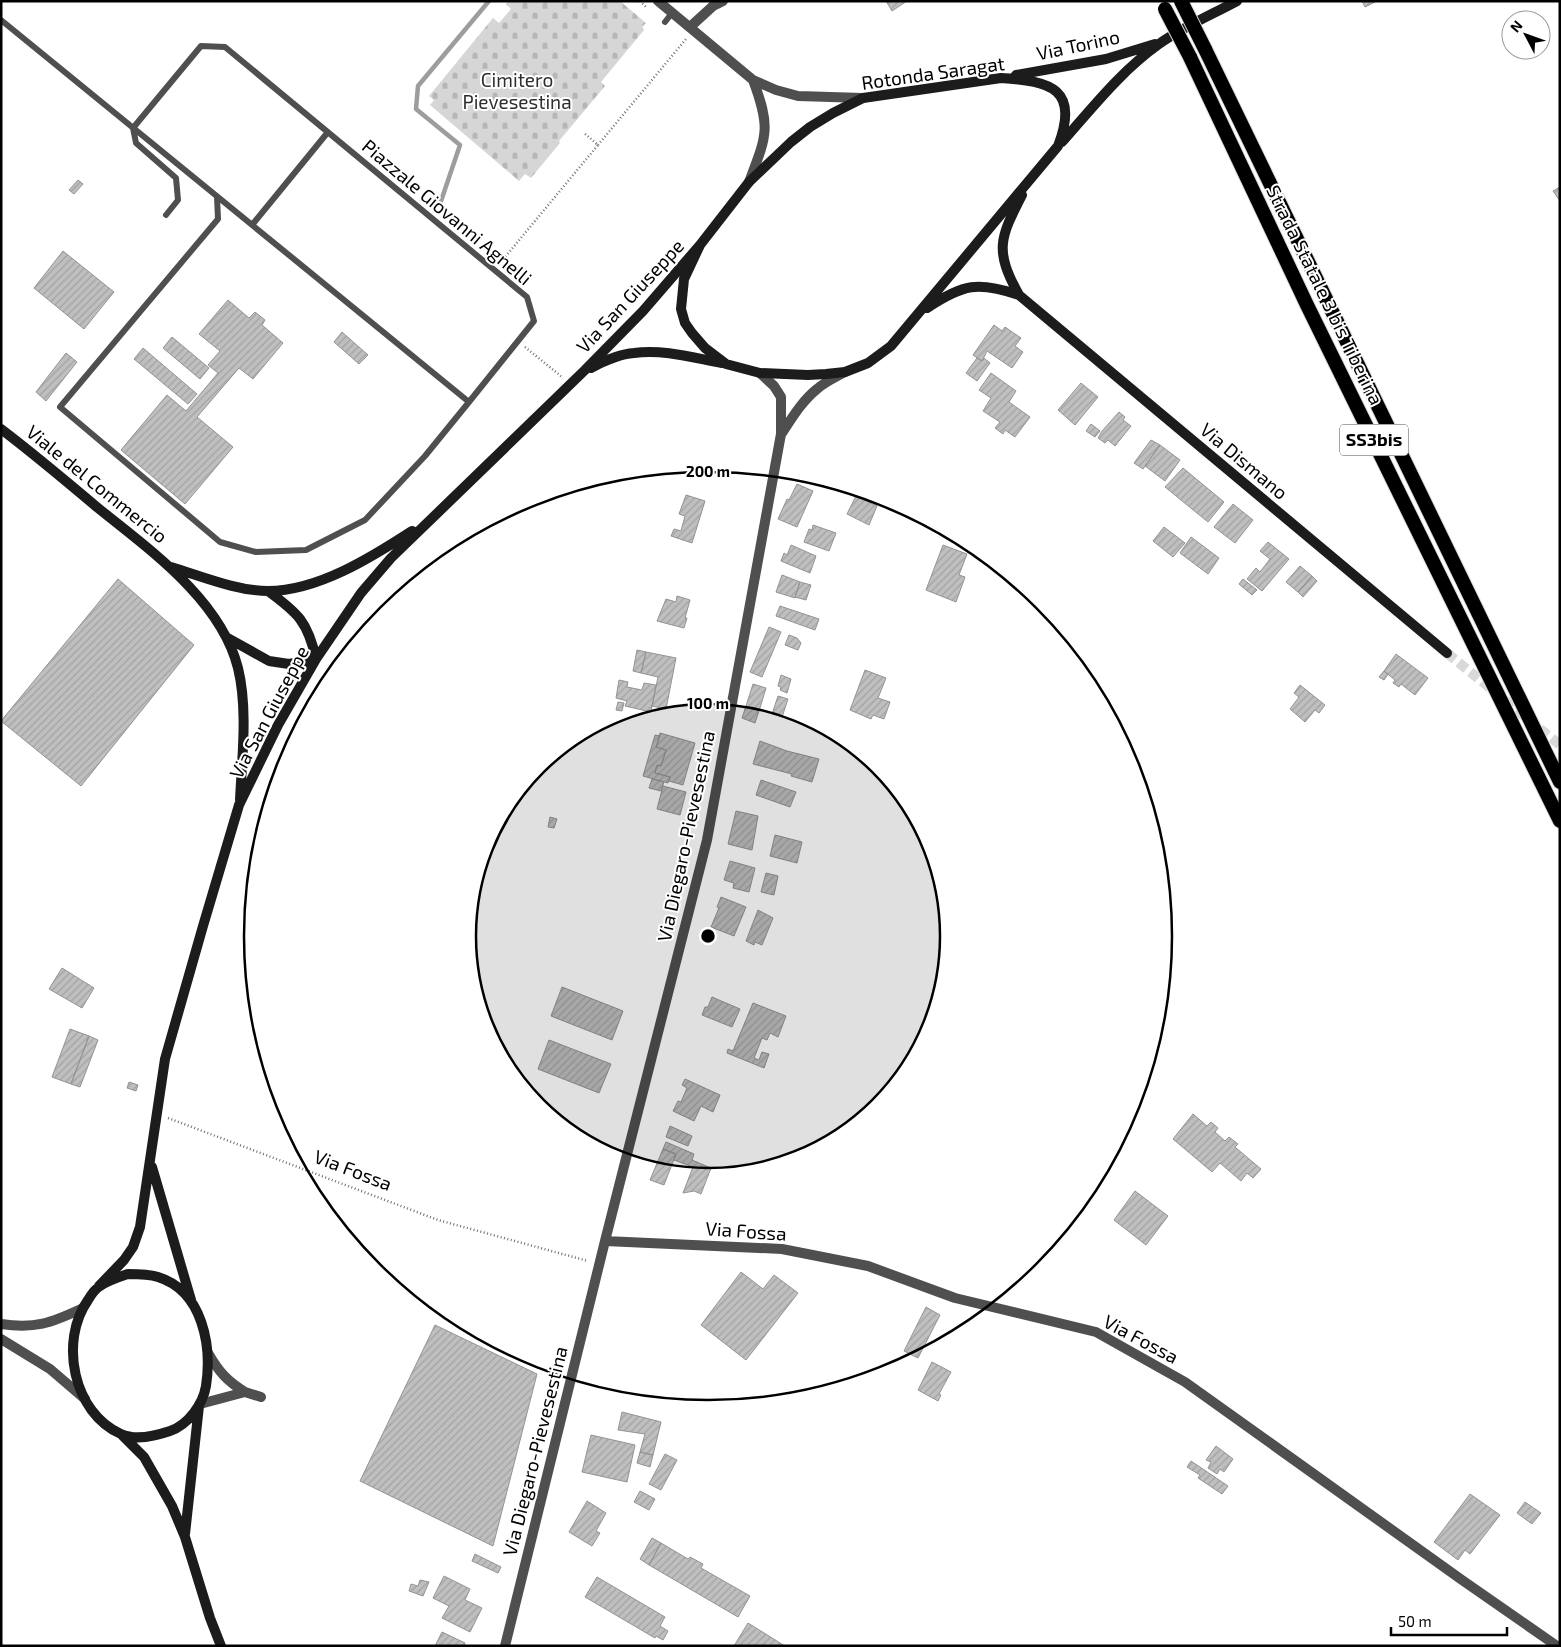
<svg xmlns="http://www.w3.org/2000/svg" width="1561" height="1647" viewBox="0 0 1561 1647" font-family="'Exo 2',sans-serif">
	<defs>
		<pattern id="cemetery-stones" width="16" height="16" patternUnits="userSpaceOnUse" patternTransform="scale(1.25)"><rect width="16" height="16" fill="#d6d6d6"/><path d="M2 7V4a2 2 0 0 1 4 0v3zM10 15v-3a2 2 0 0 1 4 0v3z" fill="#b6b6b6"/></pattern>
		<pattern id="building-hatch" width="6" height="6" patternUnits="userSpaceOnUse" patternTransform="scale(1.25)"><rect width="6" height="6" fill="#bfbfbf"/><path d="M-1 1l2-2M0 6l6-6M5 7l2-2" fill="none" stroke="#a2a2a2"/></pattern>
	</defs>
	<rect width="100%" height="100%" fill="#fff"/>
	<path fill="url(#cemetery-stones)" d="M509 1H620L646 23 642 27 644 30 601 82 605 86 559 141 560 143 531 178 525 174 519 181 430 105 434 100 429 96 493 18 499 23 511 9 506 4Z"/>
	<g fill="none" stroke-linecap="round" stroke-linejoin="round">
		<path stroke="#9d9d9d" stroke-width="4.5" d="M440 204 460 145 416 109 418 86 489 1"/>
	</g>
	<path fill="url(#building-hatch)" stroke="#939393" d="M886 1H907L892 11Z
		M1362 1H1377L1365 7Z
		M78 180 83 184 74 194 69 190Z
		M1560 187V201L1553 191Z
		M63 251 114 292 84 329 34 288Z
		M228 300 249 318 255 312 265 320 262 325 283 343 253 379 239 368 197 417 233 447 185 504 121 450 167 395 186 411 218 373 208 365 220 351 199 334Z
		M994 325 1002 331 1005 327 1021 338 1015 346 1023 352 1012 368 987 351 982 361 973 355Z
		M342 332 368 355 359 364 334 342Z
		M172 337 209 368 200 379 163 348Z
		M143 348 197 394 188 404 134 359Z
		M66 353 77 362 46 401 36 392Z
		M977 358 982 361 984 358 990 363 977 381 966 373Z
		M991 373 1016 391 1009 402 1030 417 1015 437 1005 430 1003 434 995 428 1000 422 983 411 991 398 979 390Z
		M1081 383 1098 397 1075 425 1058 410Z
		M1119 412 1125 417 1123 420 1131 426 1115 446 1108 440 1105 443 1098 438 1102 431Z
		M1091 424 1100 431 1095 437 1086 431Z
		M1151 440 1160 445 1143 469 1134 463Z
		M1160 445 1180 460 1165 481 1145 466Z
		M1183 468 1224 502 1208 522 1165 487Z
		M797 484 813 491 797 527 778 519 787 499 789 500Z
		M686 495 705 501 692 543 671 536 674 529 681 531 685 516 679 514Z
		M856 496 877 506 869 525 847 514Z
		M1233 504 1253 520 1235 543 1214 527Z
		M813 525 836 533 829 551 804 542 809 529 812 530Z
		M1164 527 1185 543 1173 557 1153 541Z
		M1191 537 1219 558 1208 574 1180 553Z
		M1268 542 1289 559 1262 591 1247 579 1256 568 1260 572 1270 559 1260 551Z
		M791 545 816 556 810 573 781 561 784 553 787 555Z
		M943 545 967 554 959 575 965 577 956 602 926 590Z
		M1300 566 1312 576 1298 592 1286 582Z
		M782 575 800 582 795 598 776 592Z
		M1312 576 1317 581 1303 597 1298 592Z
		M118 579 194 645 81 786 1 721Z
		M1243 579 1257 590 1252 595 1239 584Z
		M800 582 811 585 806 600 795 597Z
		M677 596 690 600 685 618H687L684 628 657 621 666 599 676 602Z
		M780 606 819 619 815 630 776 616Z
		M769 627 781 632 762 677 750 672Z
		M789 635 797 638 801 643 798 650 785 645Z
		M637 650 646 652 641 673 633 671Z
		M646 652 676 658 666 709 652 706 658 677 641 673Z
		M1396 654 1428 678 1415 695 1401 684 1399 687 1393 683 1395 680 1384 671Z
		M865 670 886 678 878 698 890 702 884 719 873 715 871 719 850 710Z
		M1384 671 1388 674 1384 680 1379 677Z
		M781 675 791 679 787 693 780 690 781 687 778 686Z
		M619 680 628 682 627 687 642 690 644 683 656 685 651 712 625 706 627 701 616 698Z
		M753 684 766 688 759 711 746 706Z
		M1300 685 1325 705 1319 713 1315 710 1305 722 1290 709 1299 697 1294 693Z
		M778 696 788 699 782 717 772 714Z
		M618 702 624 703 622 711 616 710Z
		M746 706 759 711 755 723 742 718Z
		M660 733 695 743 683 785 669 781 670 777 655 773 657 765 661 766 666 750 656 747Z
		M655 735 660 736 656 747 666 750 661 766 657 765 655 773 670 777 668 783 643 776Z
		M760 741 787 751 819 759 812 782 791 776 792 774 753 764Z
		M652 779 664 782 661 791 649 788Z
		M761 780 796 792 790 807 756 795Z
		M663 786 686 792 680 815 657 809Z
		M736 811 758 816 752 850 728 844Z
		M550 817 557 819 554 828 548 827Z
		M775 835 802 842 797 863 770 856Z
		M730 861 755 868 749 892 733 888 734 883 724 880Z
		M766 873 778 876 774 895 761 892Z
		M721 897 746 907 734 936 711 927 719 908 717 907Z
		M758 910 773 918 762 945 755 942 754 945 746 941Z
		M62 968 94 988 82 1008 49 989Z
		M562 987 623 1011 612 1040 551 1016Z
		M712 997 740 1009 732 1027 702 1015 705 1007H708Z
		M753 1003 786 1016 778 1037 770 1033 767 1040 762 1038 754 1058 759 1060 762 1052 769 1054 764 1068 727 1053 728 1049 733 1051Z
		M70 1029 89 1036 71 1084 52 1077Z
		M89 1036 98 1040 80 1087 71 1084Z
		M549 1040 611 1064 599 1093 538 1069Z
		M685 1079 720 1095 713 1112 701 1106 694 1121 673 1111 678 1101 681 1102 687 1088 682 1085Z
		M129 1082 138 1085 136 1091 127 1088Z
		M1193 1114 1207 1126 1211 1122 1218 1128 1215 1132 1225 1141 1229 1137 1238 1144 1235 1147 1261 1169 1253 1178 1247 1173 1241 1181 1220 1163 1212 1172 1173 1139Z
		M670 1126 692 1136 688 1146 666 1137Z
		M666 1142 694 1154 692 1160 711 1168 701 1194 694 1191 683 1193 693 1167 674 1160 676 1154 663 1149Z
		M663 1149 676 1154 664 1185 650 1180Z
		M1135 1191 1168 1216 1146 1245 1114 1220Z
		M741 1272 763 1289 774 1275 798 1293 746 1360 701 1325Z
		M926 1307 940 1315 918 1358 904 1351Z
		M435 1325 537 1374 493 1546 360 1481Z
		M932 1362 951 1372 939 1394 941 1395 938 1401 918 1390Z
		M622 1412 661 1422 653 1455 640 1452 645 1434 618 1430Z
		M591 1435 635 1445 627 1482 582 1472Z
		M1216 1446 1233 1459 1224 1472 1220 1469 1217 1474 1208 1468 1211 1462 1206 1460Z
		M640 1452 653 1455 650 1467 637 1463Z
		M665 1454 677 1460 661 1490 649 1484Z
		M1191 1461 1228 1486 1222 1494 1198 1478 1200 1475 1187 1467Z
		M640 1491 655 1499 649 1510 634 1502Z
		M1470 1494 1500 1515 1470 1554 1465 1550 1458 1560 1434 1542Z
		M587 1501 606 1513 596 1531 600 1533 592 1546 569 1532Z
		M1525 1502 1541 1513 1532 1524 1517 1513Z
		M652 1538 661 1543 649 1565 640 1559Z
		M661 1543 688 1559 690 1557 703 1564 701 1568 750 1596 738 1617 649 1565Z
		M475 1554 501 1567 498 1573 472 1561Z
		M444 1576 470 1589 465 1600 482 1608 470 1632 442 1618 449 1606 433 1598Z
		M597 1577 665 1617 660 1626 668 1631 663 1640 656 1636 655 1638 585 1597Z
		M420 1580 429 1582 423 1596 409 1591 411 1584 418 1586Z
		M748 1623 785 1646H734Z
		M442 1632 465 1643 464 1646H435Z"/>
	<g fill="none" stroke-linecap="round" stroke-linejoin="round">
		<path stroke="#d9d9d9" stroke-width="10" stroke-dasharray="10 5" stroke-linecap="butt" d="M1447 653 1560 745"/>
		<g stroke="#dbdbdb" stroke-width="16">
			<path id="trunk" d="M1205 49 1560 782
				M1190 57 1307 305 1560 821"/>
		</g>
		<path stroke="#717171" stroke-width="2.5" stroke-dasharray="1 2.5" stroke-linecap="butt" d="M640 1 646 7
			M598 145 686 39
			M501 262 598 145 584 133
			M525 347 562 377
			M168 1118 438 1220 588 1261"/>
		<path stroke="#4f4f4f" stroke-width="6" d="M1 20 469 402 534 321 527 297 225 47 201 46 133 128
			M665 22 672 13
			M133 128 136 143 176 178 178 200 166 215
			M217 197 218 219 60 407 220 542 256 552 306 550 365 520 425 456 469 402
			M252 225 328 132"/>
		<path stroke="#4f4f4f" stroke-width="10" d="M690 27 713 6 723 1
			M782 433C792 418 802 401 817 389 825 382 836 377 845 372
			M605 1241 782 1249 868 1266 955 1298 1096 1332 1185 1382 1462 1580 1557 1646
			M1 1324C35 1329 51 1323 81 1309
			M1 1339 50 1369 85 1399
			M245 1392 261 1397
			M200 1404 245 1392C227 1381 219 1372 208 1353
			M505 1646 605 1241 707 840 781 434V397L774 386 760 373"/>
		<path stroke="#4f4f4f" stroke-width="10" d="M658 1 753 80 776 90 798 96 863 98
			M749 182C767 135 771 128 753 80"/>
		<path stroke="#1c1c1c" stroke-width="10" d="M1016 75 1106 59 1155 44
			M1001 78C1051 81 1080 89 1058 146L891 346 868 363 845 372 826 374 808 375 760 373 726 364 705 348 692 333 685 323 681 309 684 279 700 245 749 182 791 142 810 127 833 113 863 98Z
			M1062 142C1093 107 1121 71 1159 44 1181 28 1213 14 1237 1
			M1022 195C1000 238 994 250 1019 295L1447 653
			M927 308C963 284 978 281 1019 295
			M591 368C604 361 619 354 634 353 664 349 694 358 722 363
			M1 429C34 454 66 481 98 508 150 550 221 600 238 668 248 709 242 758 240 800
			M171 567C201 576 237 591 268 591 318 591 372 557 412 531
			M268 591C298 613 308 622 316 659
			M226 637 269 661 289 664 316 659
			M152 1167 191 1300
			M128 1274C138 1274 149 1274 158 1277 203 1291 212 1346 206 1386 203 1404 188 1425 170 1431 155 1436 136 1441 121 1434 73 1413 59 1341 88 1300 91 1295 95 1289 100 1286 109 1280 119 1277 128 1274Z
			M99 1286 124 1260 133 1247 140 1227 165 1059 203 926 239 805 278 725 316 659 361 593 391 558 585 370 643 311 700 245
			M122 1435 144 1457 172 1506 185 1537 210 1618 221 1646
			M185 1534 199 1406"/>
		<use href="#trunk" stroke="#000" stroke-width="14"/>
		<g stroke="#dbdbdb" stroke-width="16" stroke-linecap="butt">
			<path id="trunk-bridge" d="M1181 1 1205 49
				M1165 9 1190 57"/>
		</g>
		<use href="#trunk-bridge" stroke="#000" stroke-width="14"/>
	</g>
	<circle cx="708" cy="936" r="232" fill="#000" fill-opacity=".12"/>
	<g fill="none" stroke="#000" stroke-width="2.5">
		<circle cx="708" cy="936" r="232"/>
		<circle cx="708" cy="936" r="464"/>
	</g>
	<g text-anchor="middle" stroke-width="4" stroke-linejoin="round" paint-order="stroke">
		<rect fill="#fff" stroke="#4c4c4c" stroke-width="1" x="1340" y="424.5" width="68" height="31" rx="4"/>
		<g font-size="18" font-weight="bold" fill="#000">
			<text x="1374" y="446">SS3bis</text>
		</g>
		<g font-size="19" fill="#000" stroke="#fff">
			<text transform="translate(1078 45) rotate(-12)" y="7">Via Torino</text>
			<text transform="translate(933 73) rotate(-8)" y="7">Rotonda Saragat</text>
			<text transform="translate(447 212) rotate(40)" y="7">Piazzale Giovanni Agnelli</text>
			<text transform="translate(1325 295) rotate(64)" y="7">Strada Statale 3 bis Tiberina</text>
			<text transform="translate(630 296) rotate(-47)" y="7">Via San Giuseppe</text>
			<text transform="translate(1244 461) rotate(40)" y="7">Via Dismano</text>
			<text transform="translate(97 484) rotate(39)" y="7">Viale del Commercio</text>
			<text transform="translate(269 712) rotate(-62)" y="7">Via San Giuseppe</text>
			<text transform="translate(686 836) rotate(-78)" y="7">Via Diegaro-Pievesestina</text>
			<text transform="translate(353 1170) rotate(21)" y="7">Via Fossa</text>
			<text transform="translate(746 1231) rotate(4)" y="7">Via Fossa</text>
			<text transform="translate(1141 1339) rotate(28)" y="7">Via Fossa</text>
			<text transform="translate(535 1451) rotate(-76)" y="7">Via Diegaro-Pievesestina</text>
		</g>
		<g font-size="19" fill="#2d2d2d" stroke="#fff">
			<text x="517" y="87">Cimitero<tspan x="517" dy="22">Pievesestina</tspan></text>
		</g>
	</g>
	<circle cx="708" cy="936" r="8" fill="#000" stroke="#fff" stroke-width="2.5"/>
	<g font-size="15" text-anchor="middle" font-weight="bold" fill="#000" stroke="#fff" stroke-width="4" stroke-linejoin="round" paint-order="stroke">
		<text x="708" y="477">200 m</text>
		<text x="708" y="709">100 m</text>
	</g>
	<rect width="1561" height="1647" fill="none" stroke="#000000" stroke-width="5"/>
	<g transform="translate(1526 35) rotate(311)"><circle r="24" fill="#ffffff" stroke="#999999"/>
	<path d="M0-4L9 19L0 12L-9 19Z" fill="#000000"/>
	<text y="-8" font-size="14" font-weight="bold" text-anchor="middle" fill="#000000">N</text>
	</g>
	<path d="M1391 1627v8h116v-8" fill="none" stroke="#000000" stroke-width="2.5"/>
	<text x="1398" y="1627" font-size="15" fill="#000000" stroke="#ffffff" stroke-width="4" paint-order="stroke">50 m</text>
</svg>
